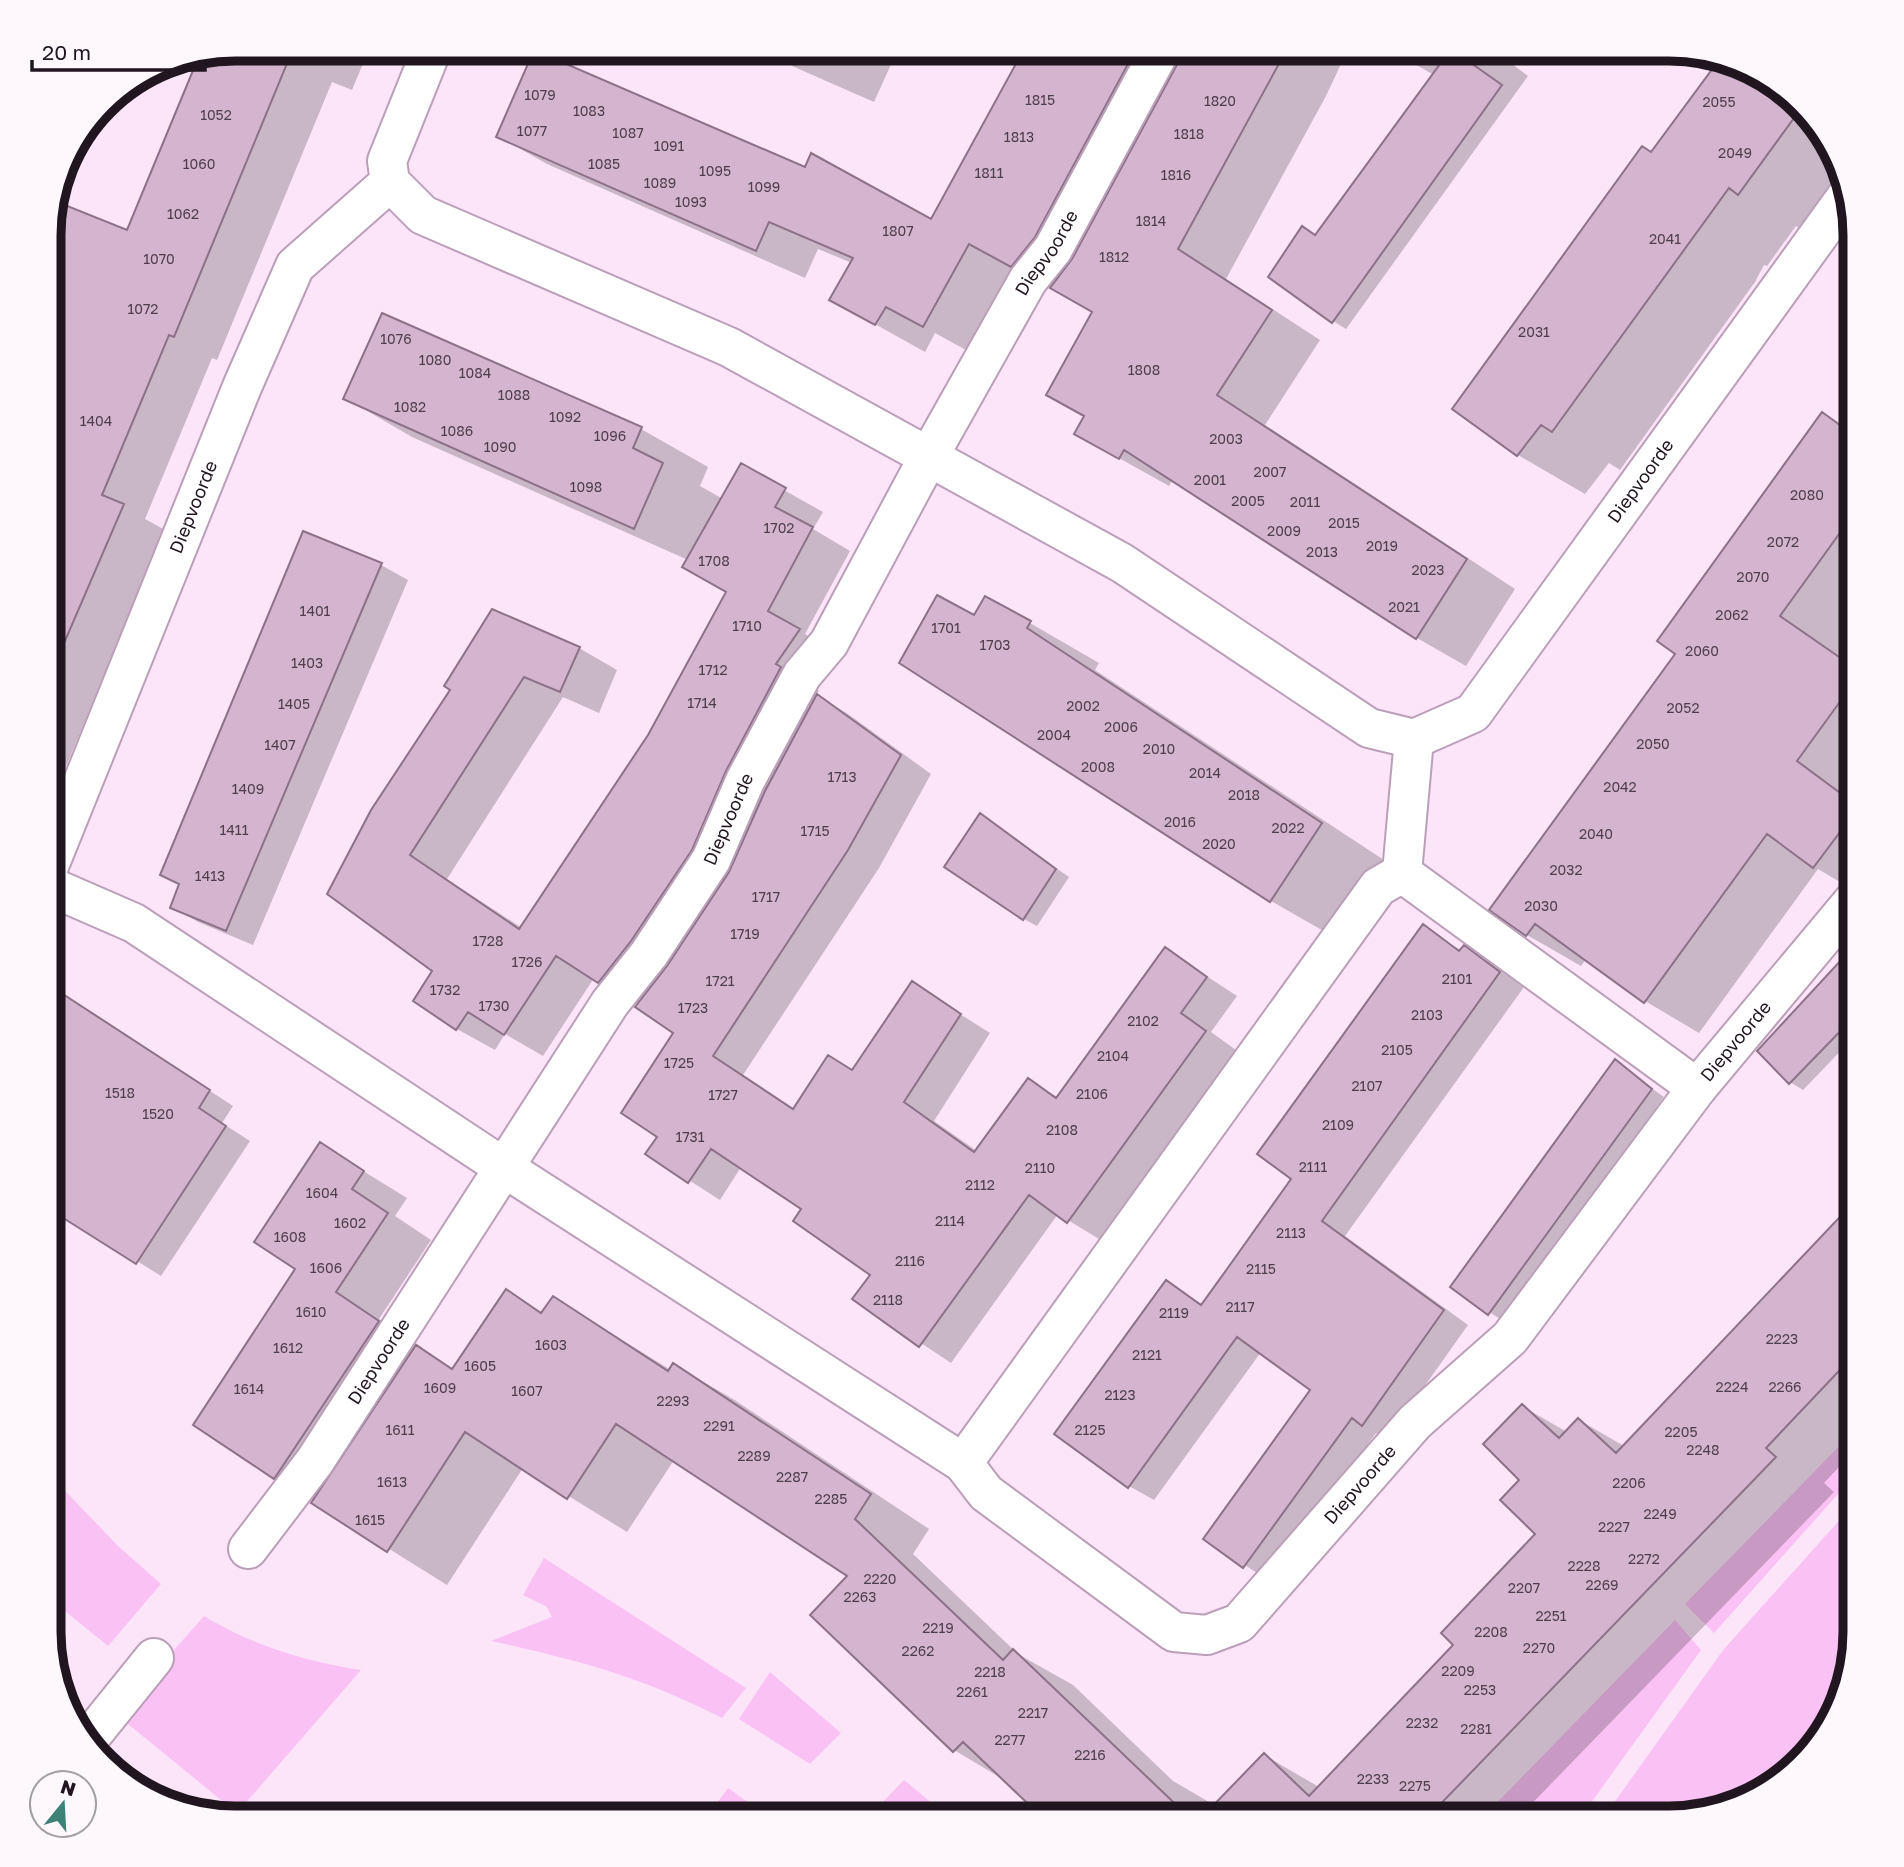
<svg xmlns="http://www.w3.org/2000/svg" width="1904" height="1867" viewBox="0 0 1904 1867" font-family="'Golos Text',sans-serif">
	<rect width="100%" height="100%" fill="#fce4f9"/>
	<path fill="#fac1f4" d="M1855 1430V1475L1714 1633 1685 1604Z
		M49 1474 118 1546 161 1584 108 1646 49 1598Z
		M1855 1503V1631L1841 1703 1792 1771 1739 1804 1669 1818H1603L1724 1649Z
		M544 1558 746 1688 722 1718C645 1678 576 1659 491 1641L552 1617 547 1607 523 1595Z
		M204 1616C254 1646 304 1661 361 1670L237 1813 117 1715Z
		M1675 1620 1701 1650 1580 1818H1482Z
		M770 1672 841 1733 810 1764 739 1719Z
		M904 1780 950 1818H882L874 1811Z
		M728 1788 770 1818H706Z"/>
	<path fill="#0003" d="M236 49H369L352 90 332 82 217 360 212 358 180 435 145 519 165 530 49 807V223L128 233 226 51Z
		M799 49H898L874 102 792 66Z
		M1026 49H1348L1326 96 1226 279 1320 340 1265 425 1515 589 1466 666 1417 638 1173 479 1169 486 1076 434 1086 416 1094 312 1019 271 973 354 935 333 925 352 832 300 852 263 818 249 805 278 547 164 498 136 931 222Z
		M1417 49H1492L1528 76 1346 329 1333 321 1316 236 1434 75 1411 62Z
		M1721 60 1751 68 1808 112 1841 165 1844 180 1806 232 1796 226 1767 266 1764 265 1755 282 1620 470 1609 463 1585 494 1518 455 1455 409Z
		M345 398 641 429 708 467 700 486 723 499 741 466 823 512 813 529 850 551 805 634 837 653 813 687 819 691 816 695 848 714 931 774 879 868 743 1075 794 1110 853 1071 912 984 990 1033 934 1121 977 1151 1029 1080 1059 1098 1165 949 1237 996 1211 1032 1236 1050 1099 1239 1058 1214 951 1363 855 1299 872 1275 803 1209 741 1167 720 1200 648 1154 660 1136 675 1032 639 1004 594 978 543 1056 505 1034 495 1050 457 1029 435 971 329 893 452 689 579 648 617 670 599 713 563 697 447 879 522 928 649 736 729 592 688 560 412 437Z
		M1823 415 1855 433V787L1851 793 1855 797V891L1818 869 1699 1033 1645 1001 1586 959 1581 966 1527 935 1677 653Z
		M304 533 381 565 408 580 253 945 198 922 172 907 181 885 162 874Z
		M975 617 1030 623 1099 663 1095 670 1390 864 1341 941 1271 901 901 663Z
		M981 815 1069 877 1037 926 1024 919Z
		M1423 927 1462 951 1464 947 1489 962 1524 987 1345 1236 1468 1325 1387 1439 1376 1433 1269 1581 1206 1539 1313 1390 1261 1352 1154 1500 1129 1486 1166 1282 1203 1305 1294 1179Z
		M1855 949V1036L1803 1090 1790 1082Z
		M49 985 233 1106 222 1123 250 1141 161 1276 49 1206Z
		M1615 1062 1664 1097 1503 1321 1452 1287Z
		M321 1145 407 1198 395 1216 431 1240 379 1319 423 1348 421 1351 454 1370 506 1292 543 1313 553 1298 671 1370 674 1365 733 1399 929 1529 913 1554 1018 1654 1073 1685 1173 1781 1216 1806 1264 1755 1319 1787 1455 1645 1538 1534 1522 1480V1406L1567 1432 1579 1420 1624 1446 1855 1204V1450L1824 1483 1834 1492 1518 1818H1046L1006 1781 954 1750 849 1576 674 1460 627 1532 523 1468 447 1585 274 1477 298 1269Z"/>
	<path fill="#d3b5cf" stroke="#8c7189" stroke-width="2" d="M236 49H293L174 337 169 335 102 495 124 504 49 678V223L55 201 127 230 199 56Z
		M1024 49H1136L1035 237 1011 267 969 244 923 327 886 307 875 325 829 300 853 258 769 222 756 251 496 137 534 50 805 167 811 153 931 219Z
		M1183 49H1287L1178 249 1272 310 1217 395 1467 559 1416 639 1124 450 1119 459 1074 434 1084 416 1046 395 1092 312 1050 288 1072 259 1180 59Z
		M1451 49 1502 85 1332 323 1268 277 1302 226 1315 235Z
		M1719 60 1751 68 1802 107 1738 195 1729 188 1552 432 1541 425 1517 456 1452 409 1642 146 1651 152Z
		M382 313 642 427 633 448 663 463 634 529 343 399Z
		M1822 412 1855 436V512L1780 616 1855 668V681L1797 761 1855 804V812L1813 868 1767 834 1644 1003 1535 924 1526 936 1489 910 1675 654 1657 641Z
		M741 463 786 488 775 507 813 527 768 611 800 629 776 664 781 667 726 771 692 850 631 941 598 983 556 956 504 1035 468 1012 456 1030 413 1001 432 971 327 894 371 810 450 690 444 686 492 609 580 647 560 692 524 677 410 855 519 929 648 735 726 592 682 567Z
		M303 531 382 563 226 931 170 908 179 884 160 875Z
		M937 595 974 615 985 596 1031 621 1027 628 1322 823 1270 902 899 663Z
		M817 694 901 755 848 850 713 1056 793 1109 828 1055 852 1070 912 981 961 1014 904 1102 974 1152 1028 1078 1056 1098 1165 947 1207 977 1181 1013 1206 1031 1067 1223 1029 1195 919 1347 852 1299 870 1275 793 1221 801 1209 711 1149 688 1183 645 1154 657 1137 621 1113 673 1033 635 1007 667 966 729 872 765 791Z
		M980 813 1056 869 1023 920 944 867Z
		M1423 924 1459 951 1464 945 1500 972 1322 1221 1444 1310 1362 1426 1352 1418 1243 1568 1203 1539 1310 1390 1237 1337 1128 1488 1054 1434 1166 1280 1201 1305 1227 1269 1291 1179 1257 1154Z
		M1855 945V1016L1789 1084 1757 1051Z
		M49 985 210 1090 199 1108 226 1126 136 1264 49 1209Z
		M1615 1059 1652 1089 1488 1315 1450 1287Z
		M320 1142 364 1171 352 1189 388 1213 336 1292 379 1321 274 1479 193 1425 295 1269 254 1242Z
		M1855 1201V1354L1766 1448 1776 1457 1427 1818H1201L1264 1753 1309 1796 1453 1645 1441 1633 1535 1534 1500 1500 1519 1480 1483 1444 1522 1404 1559 1438 1578 1418 1616 1453Z
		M506 1289 541 1313 553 1296 668 1371 673 1363 871 1494 855 1519 1003 1660 1013 1649 1190 1818H1043L963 1742 953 1752 810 1615 847 1576 616 1424 567 1499 465 1432 387 1552 311 1503 416 1345 452 1369Z"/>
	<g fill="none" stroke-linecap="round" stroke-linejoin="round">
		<g stroke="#bb9fb8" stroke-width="42">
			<g id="minor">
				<path d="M390 182 423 215 729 347 1122 563 1369 728 1414 739"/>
				<path id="s1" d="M49 866 242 387 295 266 390 182 387 161 432 49"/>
				<path d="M1402 873 1697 1088"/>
				<path id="s2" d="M49 886 134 923 503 1167 963 1463 986 1493 1174 1632 1207 1635 1239 1623 1415 1422 1510 1338 1697 1088 1855 899"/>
				<path id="s3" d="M963 1463 1378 887 1402 873 1414 739 1473 713 1847 196"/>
				<path id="s4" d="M248 1549 315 1461 610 1003 649 954 711 860 745 781 802 675 829 643 929 456 1028 280 1053 249 1161 49"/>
				<path d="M87 1741 154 1658"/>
			</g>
		</g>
		<use href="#minor" stroke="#fff" stroke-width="38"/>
	</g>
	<g text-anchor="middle" stroke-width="5" stroke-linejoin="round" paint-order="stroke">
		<g font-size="14" fill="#4e3e4c">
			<text x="540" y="100">1079</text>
			<text x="1040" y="105">1815</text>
			<text x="1220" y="106">1820</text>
			<text x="1719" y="107">2055</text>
			<text x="589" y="116">1083</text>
			<text x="216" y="120">1052</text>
			<text x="532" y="136">1077</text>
			<text x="628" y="138">1087</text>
			<text x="1189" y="139">1818</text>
			<text x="1019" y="142">1813</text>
			<text x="669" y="151">1091</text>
			<text x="1735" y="158">2049</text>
			<text x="199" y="169">1060</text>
			<text x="604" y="169">1085</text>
			<text x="715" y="176">1095</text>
			<text x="989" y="178">1811</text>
			<text x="1176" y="180">1816</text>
			<text x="660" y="188">1089</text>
			<text x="764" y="192">1099</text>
			<text x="691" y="207">1093</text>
			<text x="183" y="219">1062</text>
			<text x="1151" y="226">1814</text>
			<text x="898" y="236">1807</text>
			<text x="1665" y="244">2041</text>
			<text x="1114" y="262">1812</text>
			<text x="159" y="264">1070</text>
			<text x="143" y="314">1072</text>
			<text x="1534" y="337">2031</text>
			<text x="396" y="344">1076</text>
			<text x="435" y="365">1080</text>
			<text x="1144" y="375">1808</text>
			<text x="475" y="378">1084</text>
			<text x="514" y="400">1088</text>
			<text x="410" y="412">1082</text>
			<text x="565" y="422">1092</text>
			<text x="96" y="426">1404</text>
			<text x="457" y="436">1086</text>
			<text x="610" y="441">1096</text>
			<text x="1226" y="444">2003</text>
			<text x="500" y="452">1090</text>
			<text x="1270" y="477">2007</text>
			<text x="1210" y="485">2001</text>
			<text x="586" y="492">1098</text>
			<text x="1807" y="500">2080</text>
			<text x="1248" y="506">2005</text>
			<text x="1305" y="507">2011</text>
			<text x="1344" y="528">2015</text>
			<text x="779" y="533">1702</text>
			<text x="1284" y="536">2009</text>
			<text x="1783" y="547">2072</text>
			<text x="1382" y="551">2019</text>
			<text x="1322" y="557">2013</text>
			<text x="714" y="566">1708</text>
			<text x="1428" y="575">2023</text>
			<text x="1753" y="582">2070</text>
			<text x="1404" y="612">2021</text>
			<text x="315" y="616">1401</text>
			<text x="1732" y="620">2062</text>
			<text x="747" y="631">1710</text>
			<text x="946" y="633">1701</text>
			<text x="995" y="650">1703</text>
			<text x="1702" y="656">2060</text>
			<text x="307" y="668">1403</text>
			<text x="713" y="675">1712</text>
			<text x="702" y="708">1714</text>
			<text x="294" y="709">1405</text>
			<text x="1083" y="711">2002</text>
			<text x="1683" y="713">2052</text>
			<text x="1121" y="732">2006</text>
			<text x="1054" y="740">2004</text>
			<text x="1653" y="749">2050</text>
			<text x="280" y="750">1407</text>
			<text x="1159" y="754">2010</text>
			<text x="1098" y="772">2008</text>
			<text x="1205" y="778">2014</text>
			<text x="842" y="782">1713</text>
			<text x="1620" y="792">2042</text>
			<text x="248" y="794">1409</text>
			<text x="1244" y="800">2018</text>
			<text x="1180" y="827">2016</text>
			<text x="1288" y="833">2022</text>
			<text x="234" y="835">1411</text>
			<text x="815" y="836">1715</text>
			<text x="1596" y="839">2040</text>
			<text x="1219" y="849">2020</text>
			<text x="1566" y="875">2032</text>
			<text x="210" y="881">1413</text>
			<text x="766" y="902">1717</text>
			<text x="1541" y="911">2030</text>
			<text x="745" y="939">1719</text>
			<text x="488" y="946">1728</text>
			<text x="527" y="967">1726</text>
			<text x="1457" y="984">2101</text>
			<text x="720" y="986">1721</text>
			<text x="445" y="995">1732</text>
			<text x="494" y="1011">1730</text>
			<text x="693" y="1013">1723</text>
			<text x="1427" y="1020">2103</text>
			<text x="1143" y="1026">2102</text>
			<text x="1397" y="1055">2105</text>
			<text x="1113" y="1061">2104</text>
			<text x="679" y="1068">1725</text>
			<text x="1367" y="1091">2107</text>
			<text x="120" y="1098">1518</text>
			<text x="1092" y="1099">2106</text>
			<text x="723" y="1100">1727</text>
			<text x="158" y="1119">1520</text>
			<text x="1338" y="1130">2109</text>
			<text x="1062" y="1135">2108</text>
			<text x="690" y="1142">1731</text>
			<text x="1313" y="1172">2111</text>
			<text x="1040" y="1173">2110</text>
			<text x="980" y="1190">2112</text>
			<text x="322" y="1198">1604</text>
			<text x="950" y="1226">2114</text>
			<text x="350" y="1228">1602</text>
			<text x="1291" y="1238">2113</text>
			<text x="290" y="1242">1608</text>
			<text x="910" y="1266">2116</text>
			<text x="326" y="1273">1606</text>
			<text x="1261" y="1274">2115</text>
			<text x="888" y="1305">2118</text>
			<text x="1240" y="1312">2117</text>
			<text x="311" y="1317">1610</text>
			<text x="1174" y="1318">2119</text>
			<text x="1782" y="1344">2223</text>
			<text x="551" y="1350">1603</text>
			<text x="288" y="1353">1612</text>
			<text x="1147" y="1360">2121</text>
			<text x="480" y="1371">1605</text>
			<text x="1732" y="1392">2224</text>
			<text x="1785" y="1392">2266</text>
			<text x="440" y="1393">1609</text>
			<text x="249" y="1394">1614</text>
			<text x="527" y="1396">1607</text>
			<text x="1120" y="1400">2123</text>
			<text x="673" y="1406">2293</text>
			<text x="719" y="1431">2291</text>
			<text x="400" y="1435">1611</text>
			<text x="1090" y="1435">2125</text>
			<text x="1681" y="1437">2205</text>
			<text x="1703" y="1455">2248</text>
			<text x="754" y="1461">2289</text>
			<text x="792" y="1482">2287</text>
			<text x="392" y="1487">1613</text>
			<text x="1629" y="1488">2206</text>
			<text x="831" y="1504">2285</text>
			<text x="1660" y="1519">2249</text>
			<text x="370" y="1525">1615</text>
			<text x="1614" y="1532">2227</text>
			<text x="1644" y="1564">2272</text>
			<text x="1584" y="1571">2228</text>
			<text x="880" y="1584">2220</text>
			<text x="1602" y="1590">2269</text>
			<text x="1524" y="1593">2207</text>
			<text x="860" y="1602">2263</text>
			<text x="1551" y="1621">2251</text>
			<text x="938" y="1633">2219</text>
			<text x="1491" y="1637">2208</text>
			<text x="1539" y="1653">2270</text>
			<text x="918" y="1656">2262</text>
			<text x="1458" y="1676">2209</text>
			<text x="990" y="1677">2218</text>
			<text x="1480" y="1695">2253</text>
			<text x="972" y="1697">2261</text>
			<text x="1033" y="1718">2217</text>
			<text x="1422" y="1728">2232</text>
			<text x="1476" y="1734">2281</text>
			<text x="1010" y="1745">2277</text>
			<text x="1090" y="1760">2216</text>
			<text x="1373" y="1784">2233</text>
			<text x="1415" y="1791">2275</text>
		</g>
		<g font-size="18" fill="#211620" stroke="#fef8fd">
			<text dy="6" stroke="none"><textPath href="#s4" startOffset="1526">Diepvoorde</textPath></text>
			<text dy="6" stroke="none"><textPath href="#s3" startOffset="1223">Diepvoorde</textPath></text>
			<text dy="6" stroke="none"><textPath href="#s1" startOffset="387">Diepvoorde</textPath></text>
			<text dy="6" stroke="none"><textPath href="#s4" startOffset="875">Diepvoorde</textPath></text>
			<text dy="6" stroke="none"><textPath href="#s2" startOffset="2188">Diepvoorde</textPath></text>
			<text dy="6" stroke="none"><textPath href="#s4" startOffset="229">Diepvoorde</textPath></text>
			<text dy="6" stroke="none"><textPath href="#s2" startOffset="1605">Diepvoorde</textPath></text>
		</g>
	</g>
	<path d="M0 0H1904V1867H0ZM235 61H1669A174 174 0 0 1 1843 235V1632A174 174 0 0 1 1669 1806H235A174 174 0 0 1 61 1632V235A174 174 0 0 1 235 61Z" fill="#fef8fd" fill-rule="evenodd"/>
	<path fill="none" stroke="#211620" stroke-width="9" d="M235 61H1669A174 174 0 0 1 1843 235V1632A174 174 0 0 1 1669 1806H235A174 174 0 0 1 61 1632V235A174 174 0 0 1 235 61Z"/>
	<g transform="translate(63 1804) rotate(18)"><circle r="33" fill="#fef8fd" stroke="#a69ea5" stroke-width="2"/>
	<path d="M0-5L12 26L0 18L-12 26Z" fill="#3d8277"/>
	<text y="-10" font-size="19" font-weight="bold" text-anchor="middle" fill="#211620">N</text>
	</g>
	<path d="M32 60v10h173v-10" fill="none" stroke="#211620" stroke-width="3.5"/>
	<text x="42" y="60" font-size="21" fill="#211620" stroke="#fef8fd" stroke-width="5" paint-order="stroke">20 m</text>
</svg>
